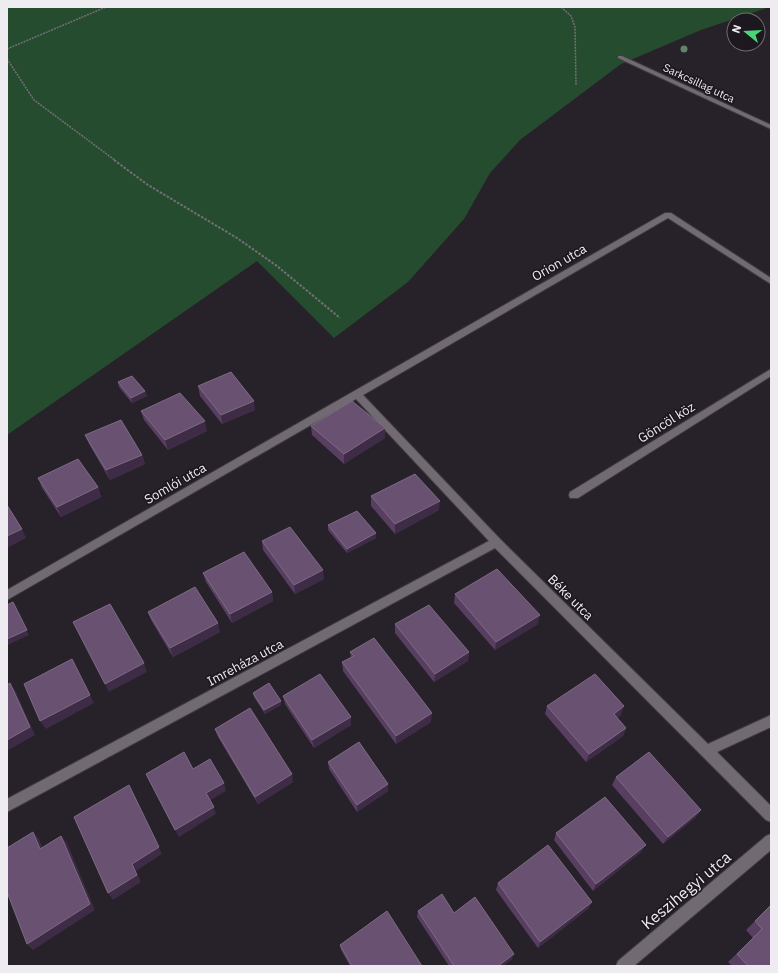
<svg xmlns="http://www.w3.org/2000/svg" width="778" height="973" viewBox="0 0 778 973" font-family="'IBM Plex Sans',sans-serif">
	<rect width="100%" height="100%" fill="#272129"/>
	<path fill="#264c2f" d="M7 7H770L701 30 621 64 520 140 490 173 464 219 408 282 334 338 257 261 7 435Z"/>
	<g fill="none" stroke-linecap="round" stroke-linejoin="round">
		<g stroke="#413c42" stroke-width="2">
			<path id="street" d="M618 56H622L771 125V129L618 58Z
				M665 213H671L771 278V284L668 218 363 395 500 539 708 744 771 715V727L717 752 771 806V822L766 820 495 548 7 812V799L489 541 356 399 7 600V590Z
				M771 369V376L578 498H570L569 495 570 492Z
				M771 834V850L634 966H616L618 961 766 836Z"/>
		</g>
		<path stroke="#746f76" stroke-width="1.5" stroke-dasharray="2 1" stroke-linecap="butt" d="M561 7 571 16 575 27 576 85
			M7 49 106 7
			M7 59 34 100 116 161"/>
		<path stroke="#746f76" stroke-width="2" stroke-dasharray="2.5 1.5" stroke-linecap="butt" d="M114 160 148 185 237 238 277 266 340 318"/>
		<use href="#street" fill="#716a73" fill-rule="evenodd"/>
	</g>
	<circle fill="#61836a" cx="684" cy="49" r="3.5"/>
	<path fill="#583f62" d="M118 382 145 391 147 396 132 403 119 387Z
		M198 386 255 410 222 424 200 396Z
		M141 411 207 431 168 450 144 420Z
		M311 426 385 438 344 464 312 435Z
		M85 435 142 455 145 464 110 480 89 444Z
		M38 478 98 487 101 497 61 517 42 488Z
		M371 496 439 510 395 534 371 506Z
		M328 525 376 533V538L347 553 328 530Z
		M262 541 324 579 295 594 263 550Z
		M203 573 272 592 273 601 232 623 206 582Z
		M455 594 538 624 495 650 454 603Z
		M148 612 220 632 173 657 151 620Z
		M395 624 469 652 468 661 434 682 395 633Z
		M350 652 431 722 396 744 343 671 342 662 351 658Z
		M253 693 281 701V705L265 714 254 697Z
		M283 696 351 725 314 748 285 704Z
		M547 706 621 715 617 718 626 728 623 736 586 762 545 714Z
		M215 729 293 782 258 804 218 737Z
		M328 762 388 784V791L357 812 329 769Z
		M616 777 696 817 663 844 612 785Z
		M556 833 641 852 593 891 554 840Z
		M498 883 589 908 538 948 496 890Z
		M771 905V966H732L728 962 753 938 746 930Z
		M418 911 454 913 512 959 503 966H449L417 917Z
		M340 945 422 966H350L341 950Z"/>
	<path fill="#3e2b45" d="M145 391 147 396 132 403 131 398Z
		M254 401 255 410 222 424 221 415Z
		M205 421 207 431 168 450 165 440Z
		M385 428V438L344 464V454Z
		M142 455 145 464 110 480 106 470Z
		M98 487 101 497 61 517 57 507Z
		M440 501 439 510 395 534V524Z
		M22 529 26 538 7 548V536Z
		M376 533V538L347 553V549Z
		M323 570 324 579 295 594 294 585Z
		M272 592 273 601 232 623 230 614Z
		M13 602 29 635 8 645 7 643V639Z
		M540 615 538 624 495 650 496 642Z
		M218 623 220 632 173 657 170 648Z
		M469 652 468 661 434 682 435 674Z
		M72 659 94 703 46 729 40 721Z
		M144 663 147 672 109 692 105 684Z
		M10 683 16 692 35 735 7 751V740Z
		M281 701V705L265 714 264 710Z
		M624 706 621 715 611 722 614 714Z
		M432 713 431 722 396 744V736Z
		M351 717V725L314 748 312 740Z
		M626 728 623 736 586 762 589 754Z
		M292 774 293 782 258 804 255 797Z
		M224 783 226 791 209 801 206 793Z
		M388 784V791L357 812V805Z
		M133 793 162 854 136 871 141 882 113 900 108 893Z
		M214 807 216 814 179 837 175 830Z
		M701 810 696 817 663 844 668 837Z
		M33 832 39 839 46 856 40 849Z
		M61 836 67 843 95 910 33 950 27 944Z
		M646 845 641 852 593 891 596 884Z
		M592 902 589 908 538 948 540 942Z
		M514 954 512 959 503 966H498Z"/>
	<path fill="#695271" stroke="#7e6a85" d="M231 372 254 401 221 415 198 386Z
		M132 376 145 391 131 398 118 382Z
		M180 393 205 421 165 440 141 411Z
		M352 401 385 428 344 454 311 426Z
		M121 420 142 455 106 470 85 435Z
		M78 459 98 487 57 507 38 478Z
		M415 474 440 501 395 524 371 496Z
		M7 505 22 529 7 536Z
		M357 511 376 533 347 549 328 525Z
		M290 527 323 570 294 585 262 541Z
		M244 552 272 592 230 614 203 573Z
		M497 569 540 615 496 642 455 594Z
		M195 587 218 623 170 648 148 612Z
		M13 602 27 630 7 639V605Z
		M110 604 144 663 105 684 73 622Z
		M429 605 469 652 435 674 395 624Z
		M374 638 432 713 396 736 342 662 354 656 350 652Z
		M72 659 90 695 40 721 24 684Z
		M320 674 351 717 312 740 283 696Z
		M595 674 624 706 614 714 626 728 589 754 547 706Z
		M10 683 30 727 7 740V685Z
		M269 683 281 701 264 710 253 693Z
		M250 708 292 774 255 797 215 729Z
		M359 742 388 784 357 805 328 762Z
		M184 752 193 769 210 759 224 783 206 793 214 807 175 830 146 774Z
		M649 752 701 810 668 837 616 777Z
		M129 785 159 847 132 864 137 875 108 893 74 817Z
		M605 797 646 845 596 884 556 833Z
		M33 832 40 849 61 836 90 904 27 944 7 892V848Z
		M548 845 592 902 540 942 498 883Z
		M442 894 454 913 475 897 514 954 498 966H454L418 911Z
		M771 905V966H748L737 954 762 929 755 921Z
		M387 911 422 966H352L340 945Z"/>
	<g text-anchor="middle" stroke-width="3.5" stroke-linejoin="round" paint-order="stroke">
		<g font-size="11" fill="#efecf1" stroke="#1d181f">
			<text transform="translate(699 83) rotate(25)" y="4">Sarkcsillag utca</text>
		</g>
		<g font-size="13" fill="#efecf1" stroke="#1d181f">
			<text transform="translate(559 262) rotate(-30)" y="5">Orion utca</text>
			<text transform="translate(666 422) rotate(-32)" y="5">Göncöl köz</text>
			<text transform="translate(175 483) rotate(-30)" y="5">Somlói utca</text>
			<text transform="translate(571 597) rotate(45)" y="5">Béke utca</text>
			<text transform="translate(245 662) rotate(-28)" y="5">Imreháza utca</text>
		</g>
		<g font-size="16" fill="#efecf1" stroke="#1d181f">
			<text transform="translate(686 890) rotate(-40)" y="6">Keszihegyi utca</text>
		</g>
	</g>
	<rect width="778" height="973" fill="none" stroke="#efecf1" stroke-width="16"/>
	<g transform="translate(746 32) rotate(288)"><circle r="19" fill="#1d181f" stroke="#716d73"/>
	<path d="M0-3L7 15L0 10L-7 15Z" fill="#4ad677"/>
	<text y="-6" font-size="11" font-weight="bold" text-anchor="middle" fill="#efecf1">N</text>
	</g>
</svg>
